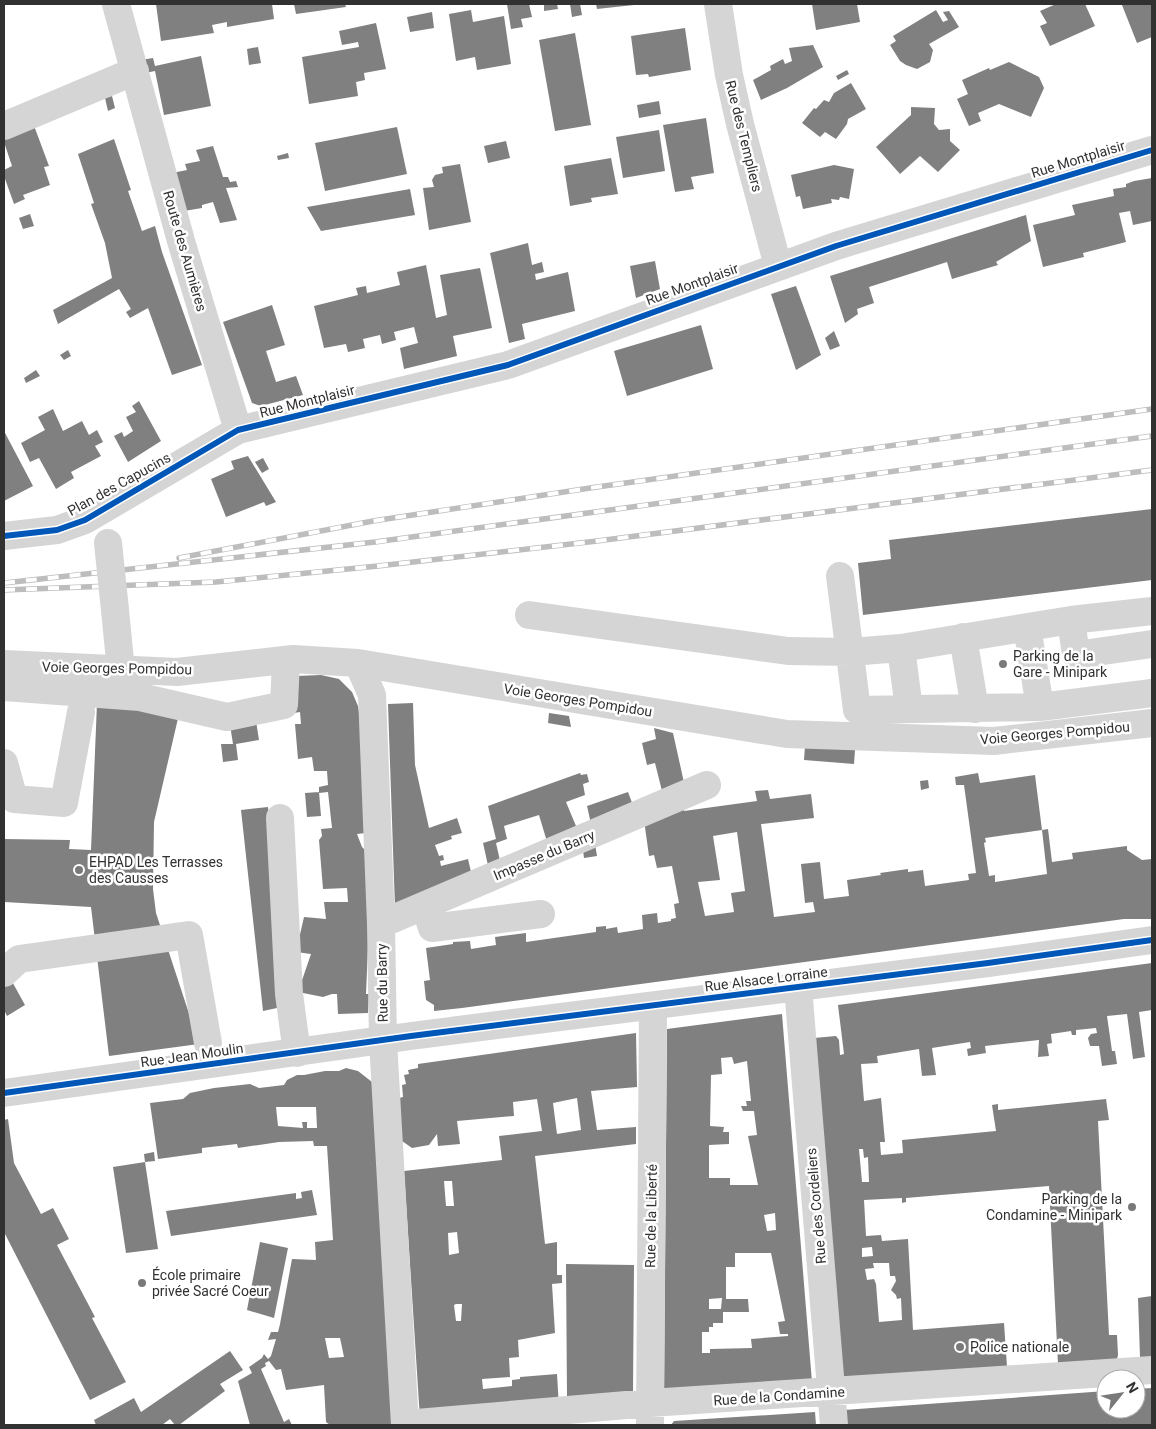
<svg xmlns="http://www.w3.org/2000/svg" width="1156" height="1429" viewBox="0 0 1156 1429" font-family="Roboto,sans-serif">
	<rect width="100%" height="100%" fill="#fff"/>
	<path fill="#808080" fill-rule="evenodd" d="M156 4H272L274 19 227 27V22L212 25 214 33 161 41Z
		M294 4H345L346 7 296 14Z
		M507 4H529L532 17 521 19 523 27 511 29Z
		M544 4H557L558 9 544 11Z
		M570 4H580L582 15 572 17Z
		M596 4H634V5L597 9Z
		M812 4H857L860 22 816 30Z
		M1056 4H1085L1095 26 1050 46 1040 26 1047 23 1040 11Z
		M1124 4H1152V37L1137 43 1122 5Z
		M471 10 473 22 504 16 511 64 477 70 475 57 456 61 449 14Z
		M936 10 943 22 948 20 943 12 949 11 959 27 929 44 933 50 930 62 917 69 906 65 900 61 890 45 896 41 893 36Z
		M432 12 434 28 410 32 407 17Z
		M376 23 386 69 364 73 365 80 356 82 358 96 309 104 302 57 359 47 358 42 342 45 339 31Z
		M685 28 691 70 649 77 648 74 636 75 631 36Z
		M575 33 591 125 555 131 539 40Z
		M813 45 823 67 787 88 761 100 753 80 771 70 770 66 783 59 785 64 792 61 789 48Z
		M258 47 261 63 249 65 247 49Z
		M201 56 211 106 164 115 155 71 145 73 141 60 153 58 155 66Z
		M1009 62 1039 77 1044 88 1031 117 999 104 978 113 981 121 969 126 957 99 968 94 962 80 989 68 990 70Z
		M847 70 849 74 838 80 836 76Z
		M851 83 866 109 848 119 847 124 836 139 825 132 820 137 802 123 814 108 816 109 824 100 829 102 834 93Z
		M112 96 115 108 108 111 105 98Z
		M659 101 661 114 639 118 637 105Z
		M911 107 935 108 934 124 939 130 950 129V141L960 150 938 172 920 156 900 174 876 147 911 115Z
		M706 118 714 173 691 177 694 189 675 192 663 125Z
		M33 123 49 166 44 167 50 185 23 195 25 199 14 204 4 176V170L12 166 4 142V135Z
		M397 127 407 174 325 191 315 143Z
		M659 130 665 171 623 178 616 137Z
		M114 139 131 190 128 191 142 231 155 226 162 252 202 365 172 375 148 308 130 318 126 312 131 309 119 289 58 324 53 310 112 278 105 243 91 204 94 203 78 154Z
		M506 141 510 158 488 163 484 146Z
		M213 146 223 177H228L230 182 236 181 238 187 226 188 237 220 220 223 213 202 202 205V208L184 211 172 173 187 170 185 164 200 161 196 150Z
		M288 153 289 158 278 160 277 156Z
		M611 158 618 194 591 198 592 202 570 206 564 166Z
		M460 164 471 222 429 230 423 188 434 187 432 180 435 175 443 173 442 167Z
		M834 165 854 169 849 199 840 197 839 200 831 199 832 203 803 209 800 196 796 197 791 175Z
		M1152 178V221L1133 225 1130 211 1119 213 1126 242 1083 253 1084 257 1043 267 1033 225 1075 215 1072 205 1114 196 1113 189 1126 187V184L1134 181Z
		M410 189 415 215 321 231 307 207Z
		M30 214 34 226 23 229 19 218Z
		M1026 215 1031 241 996 262 998 265 952 279 947 262 869 287 874 303 857 309 858 314 845 323 830 276Z
		M528 243 532 265 542 262 544 272 535 274 536 280 568 272 575 311 522 324 525 339 509 343 490 253Z
		M655 261 660 289 636 298 630 266Z
		M426 265 436 318 447 315 440 275 480 268 492 328 453 336 457 356 404 369 400 348 418 343 414 327 394 332 396 340 382 344 380 335 363 339 365 348 348 352 346 344 324 348 314 306 358 295 356 288 366 286 367 293 400 285 397 272Z
		M796 286 821 355 796 370 771 294Z
		M272 305 285 345 266 351 276 382 296 376 303 395 261 406 252 403 223 322Z
		M701 325 713 369 627 396 614 351Z
		M834 331 840 346 830 350 825 338Z
		M68 350 71 356 64 360 60 355Z
		M36 370 40 376 26 383 24 378Z
		M139 401 161 441 128 462 114 436 122 432 124 437 133 431 126 417 136 412 132 406Z
		M53 409 63 431 82 421 89 435 97 430 103 442 95 446 101 456 71 472 74 478 56 489 39 458 30 462 21 443 45 430 38 417Z
		M4 431 33 486 4 501Z
		M248 456 276 502 266 506 264 502 226 517 211 479 234 469 231 461Z
		M263 458 269 469 262 473 255 462Z
		M1152 509V580L863 615 858 563 891 559 889 540Z
		M321 675 339 679 352 692 358 706 361 724 366 833 357 834 362 847 367 852 369 922 366 994H369L368 1013 338 1014 337 994H332L323 997 298 992 311 954 296 952 304 917 326 919 324 902H348L347 888 323 889 319 840 322 836 321 829 332 828 328 792 319 793V787L328 785 327 771H314L312 757 298 759 295 724H301L300 712 294 713 296 676Z
		M97 703 179 714 154 822 153 889 156 913 199 1044 109 1056 91 907 4 902V839L70 840 69 849 91 850Z
		M413 703 415 765 429 828 457 818 462 833 451 836 452 839 435 845 439 856 443 855 444 860 440 861 441 866 468 859 472 876 395 908 388 704Z
		M549 713 569 716 571 727 548 723Z
		M256 721 259 740 236 744 238 760 223 762 221 744H233L230 725Z
		M654 728 673 733 685 787 662 791 655 763 647 765 642 743 656 739Z
		M805 746 855 750 854 764 804 760Z
		M580 773 581 775 587 774 589 782 583 784 585 795 566 802 576 826 580 825 548 845 539 815 504 826 507 839 496 843 501 865 489 870 483 843 496 839 488 806Z
		M978 773 980 783 1035 775 1042 830 985 838 986 842 984 843 989 876 995 875V882L1047 874 1042 830 1048 829 1052 862 1073 859 1072 853 1127 846V850L1142 860 1152 859V919H1124L462 1008 434 1011V1005L426 1000 424 981 430 980 426 948 453 944V942L470 941 471 949 496 945 495 937 526 933V942L596 932V927L606 926V929L617 927 618 933 643 929 642 915 657 913 658 923 671 921V919L676 918 674 904 679 903 672 866 657 868 654 855 649 856 644 820 682 803 684 811 757 801 755 791 768 790 770 799 811 794 814 818 761 824 774 917 815 912 813 902 805 903 801 864 820 862 824 899 849 896 847 880 881 875 880 873 908 869V872L923 870 925 886 969 880 968 874 976 873 964 785H956L955 777ZM737 832 745 891 731 893 734 912 705 916 698 882 720 880 713 836Z
		M928 780 929 788 921 790 920 781Z
		M319 792 321 816 307 817 305 793Z
		M628 792 634 808 591 824 587 806Z
		M268 807 273 849 277 1008 263 1011 241 810Z
		M594 838 597 856 584 858 582 843Z
		M1152 963V1010L1139 1012 1145 1057 1133 1059 1127 1014 1107 1016 1112 1051H1115L1117 1064 1102 1066 1099 1046H1090L1088 1038 1091 1034 1097 1033 1096 1028 1076 1030V1035H1072L1071 1031 1051 1034 1052 1043 1047 1044 1049 1056 1038 1057 1039 1040 985 1046 986 1053 968 1056 967 1049 971 1048 970 1042 932 1048 936 1075 922 1076 919 1049 877 1056 878 1063 861 1064 864 1101 881 1098 885 1142H880L881 1155 903 1153 902 1140 996 1131 992 1105 998 1104V1110L1106 1099 1109 1120 1098 1121 1109 1335H1117L1118 1355 1117 1359 1058 1364 1049 1186 906 1198V1202L902 1203V1198L864 1200 866 1236 881 1235 882 1241 908 1239 913 1330 1004 1323 1007 1367 843 1379 814 1038 836 1036 839 1040 840 1055 844 1054 838 1005ZM859 1149H863L864 1158 868 1157 869 1182H862ZM872 1247 873 1256 862 1257V1248ZM873 1263H889L890 1276H895L896 1281 891 1290 896 1295 897 1299 901 1298 902 1320 879 1322 876 1284 874 1279 867 1280 865 1269 874 1268Z
		M4 967 25 1005 7 1016 4 1010Z
		M782 1014 812 1382 664 1390 667 1029ZM732 1057 734 1064 747 1061 751 1101H746L747 1106H741L743 1111H754L757 1135 748 1136 758 1185H730V1178H709V1145L729 1144V1132H723L724 1127 710 1126 711 1075 722 1074 721 1058ZM775 1213 776 1230 767 1231 764 1215ZM735 1253H771L785 1321 778 1322 780 1334H788V1336L751 1339 752 1348 710 1349V1353H702V1332H709V1327H713V1323H723V1312H749L748 1299H726V1267H735ZM722 1298 721 1309H709V1299Z
		M636 1033 637 1087 591 1091 597 1130 636 1127V1144L535 1156 545 1244 557 1242V1275H562V1283L552 1284 555 1333 518 1340 519 1357 509 1358 510 1377 482 1379 483 1389 512 1386V1380L520 1379V1377L557 1374 559 1407 420 1419 404 1171 502 1160 499 1136 542 1131 537 1099 513 1102 514 1116 457 1121 460 1144 438 1146 437 1134 429 1145 412 1148 402 1141 399 1098 403 1097 402 1085 406 1084 404 1075 409 1074 408 1070 418 1068V1064ZM577 1098 581 1130 557 1134 553 1103ZM444 1181H452L454 1206H446ZM457 1232 459 1253 449 1255 448 1233ZM456 1304H462L461 1321H456L454 1305Z
		M346 1068 358 1071 372 1082 392 1425H330L326 1422 324 1385 286 1390 281 1369 276 1370 269 1361 265 1363 266 1366 261 1369 284 1422 289 1419 292 1425H250L238 1381 252 1373 249 1367 262 1358 264 1354 268 1359 271 1356 276 1339 268 1340 271 1332H278L280 1324 292 1259 316 1260 315 1242 333 1240 327 1146H314L313 1141 279 1142 238 1148 237 1144 202 1148V1153L158 1159 150 1103 183 1099 190 1093 214 1088 250 1084 259 1088 284 1085 287 1080 297 1075H304L325 1071H339ZM276 1107H316L317 1128H307V1122H302L303 1128 278 1126ZM325 1338H340L344 1357 329 1358Z
		M8 1119 14 1163 41 1214 53 1208 69 1239 57 1245 95 1317 92 1318 126 1382 90 1400 4 1232V1120Z
		M154 1152 155 1161 145 1162 144 1154Z
		M145 1162 158 1249 126 1253 113 1167Z
		M312 1190 317 1215 171 1236 166 1211 296 1193V1199L302 1198 301 1192Z
		M260 1242 288 1248 274 1318 247 1310Z
		M566 1264 634 1265 633 1393 567 1398Z
		M1152 1296V1357H1140L1138 1298Z
		M230 1351 243 1370 220 1384 225 1391 179 1425H175L170 1419 162 1425H96L94 1420 134 1398 141 1412Z
		M1152 1388V1425H846L844 1410 1106 1391V1409H1136V1389Z
		M815 1412 816 1425H671L674 1421Z"/>
	<g fill="none" stroke-linecap="round" stroke-linejoin="round">
		<path stroke="#d5d5d5" stroke-width="28" d="M116 4 181 241 238 430
			M718 4 729 75 740 124 778 266
			M4 126 135 71
			M4 536 57 530 85 520 238 430 508 365 836 246 1152 150
			M840 576 857 710 1040 707 1152 693
			M115 610 121 671
			M1152 611 1071 620 1076 655 1152 644
			M529 615 788 651 850 652 901 648 1071 620
			M1027 627 1040 707
			M963 637 975 709
			M901 648 909 709
			M358 663 372 695 381 924 383 1041 405 1425
			M4 664 177 672 293 659 358 663 787 734 994 741 1152 723
			M4 687 140 697 227 717 284 705 286 660
			M4 763 14 799 64 803 81 712
			M280 818 289 994 297 1053
			M425 906 432 928 541 914
			M381 924 707 785
			M4 973 19 959 189 935 208 1043
			M798 987 834 1425
			M4 1093 411 1036 988 963 1152 940
			M405 1424 650 1403 1152 1370
			M650 1425 653 1006"/>
		<g stroke="#bdbdbd" stroke-width="5.5">
			<path id="rail" d="M179 558 373 521 590 488 1152 409
				M4 583 375 542 1152 436
				M4 590 216 582 378 566 597 541 1152 470"/>
		</g>
		<use href="#rail" stroke="#fff" stroke-width="4" stroke-dasharray="11" stroke-linecap="butt"/>
		<path stroke="#d5d5d5" stroke-width="28" d="M108 543 115 610"/>
		<g stroke="#fff" stroke-width="9">
			<path id="cycleway" d="M4 536 57 530 85 520 238 430 508 365 836 246 1152 150
				M4 1093 411 1036 988 963 1152 940"/>
		</g>
		<use href="#cycleway" stroke="#0057b8" stroke-width="6"/>
	</g>
	<g fill="#797979" stroke="#fff" stroke-width="2">
		<circle cx="1003" cy="664" r="5"/>
		<circle cx="79" cy="870" r="5"/>
		<circle cx="1132" cy="1207" r="5"/>
		<circle cx="142" cy="1283" r="5"/>
		<circle cx="960" cy="1347" r="5"/>
	</g>
	<g text-anchor="middle" stroke-width="5" stroke-linejoin="round" paint-order="stroke">
		<g font-size="14" fill="#313131" stroke="#fff">
			<text transform="translate(744 136) rotate(76)" y="5">Rue des Templiers</text>
			<text transform="translate(1078 159) rotate(-17)" y="5">Rue Montplaisir</text>
			<text transform="translate(185 251) rotate(74)" y="5">Route des Aumières</text>
			<text transform="translate(692 284) rotate(-20)" y="5">Rue Montplaisir</text>
			<text transform="translate(307 401) rotate(-14)" y="5">Rue Montplaisir</text>
			<text transform="translate(119 484) rotate(-29)" y="5">Plan des Capucins</text>
			<text transform="translate(117 668) rotate(1)" y="5">Voie Georges Pompidou</text>
			<text transform="translate(578 700) rotate(9)" y="5">Voie Georges Pompidou</text>
			<text transform="translate(1055 733) rotate(-5)" y="5">Voie Georges Pompidou</text>
			<text transform="translate(544 855) rotate(-23)" y="5">Impasse du Barry</text>
			<text transform="translate(766 979) rotate(-7)" y="5">Rue Alsace Lorraine</text>
			<text transform="translate(382 983) rotate(-91)" y="5">Rue du Barry</text>
			<text transform="translate(192 1055) rotate(-8)" y="5">Rue Jean Moulin</text>
			<text transform="translate(816 1206) rotate(-95)" y="5">Rue des Cordeliers</text>
			<text transform="translate(651 1216) rotate(-89)" y="5">Rue de la Liberté</text>
			<text transform="translate(779 1396) rotate(-4)" y="5">Rue de la Condamine</text>
		</g>
		<g font-size="14" fill="#313131" stroke="#fff" text-anchor="start">
			<text x="1013" y="661">Parking de la<tspan x="1013" dy="16">Gare - Minipark</tspan></text>
			<text x="89" y="867">EHPAD Les Terrasses<tspan x="89" dy="16">des Causses</tspan></text>
			<text x="1122" y="1204" text-anchor="end">Parking de la<tspan x="1122" dy="16">Condamine - Minipark</tspan></text>
			<text x="152" y="1280">École primaire<tspan x="152" dy="16">privée Sacré Coeur</tspan></text>
			<text x="970" y="1352">Police nationale</text>
		</g>
	</g>
	<rect width="1156" height="1429" fill="none" stroke="#313131" stroke-width="10"/>
	<g transform="translate(1121 1394) rotate(60)"><circle r="24" fill="#ffffff" stroke="#adadad"/>
	<path d="M0-4L9 19L0 12L-9 19Z" fill="#797979"/>
	<text y="-8" font-size="14" font-weight="bold" text-anchor="middle" fill="#313131">N</text>
	</g>
</svg>
